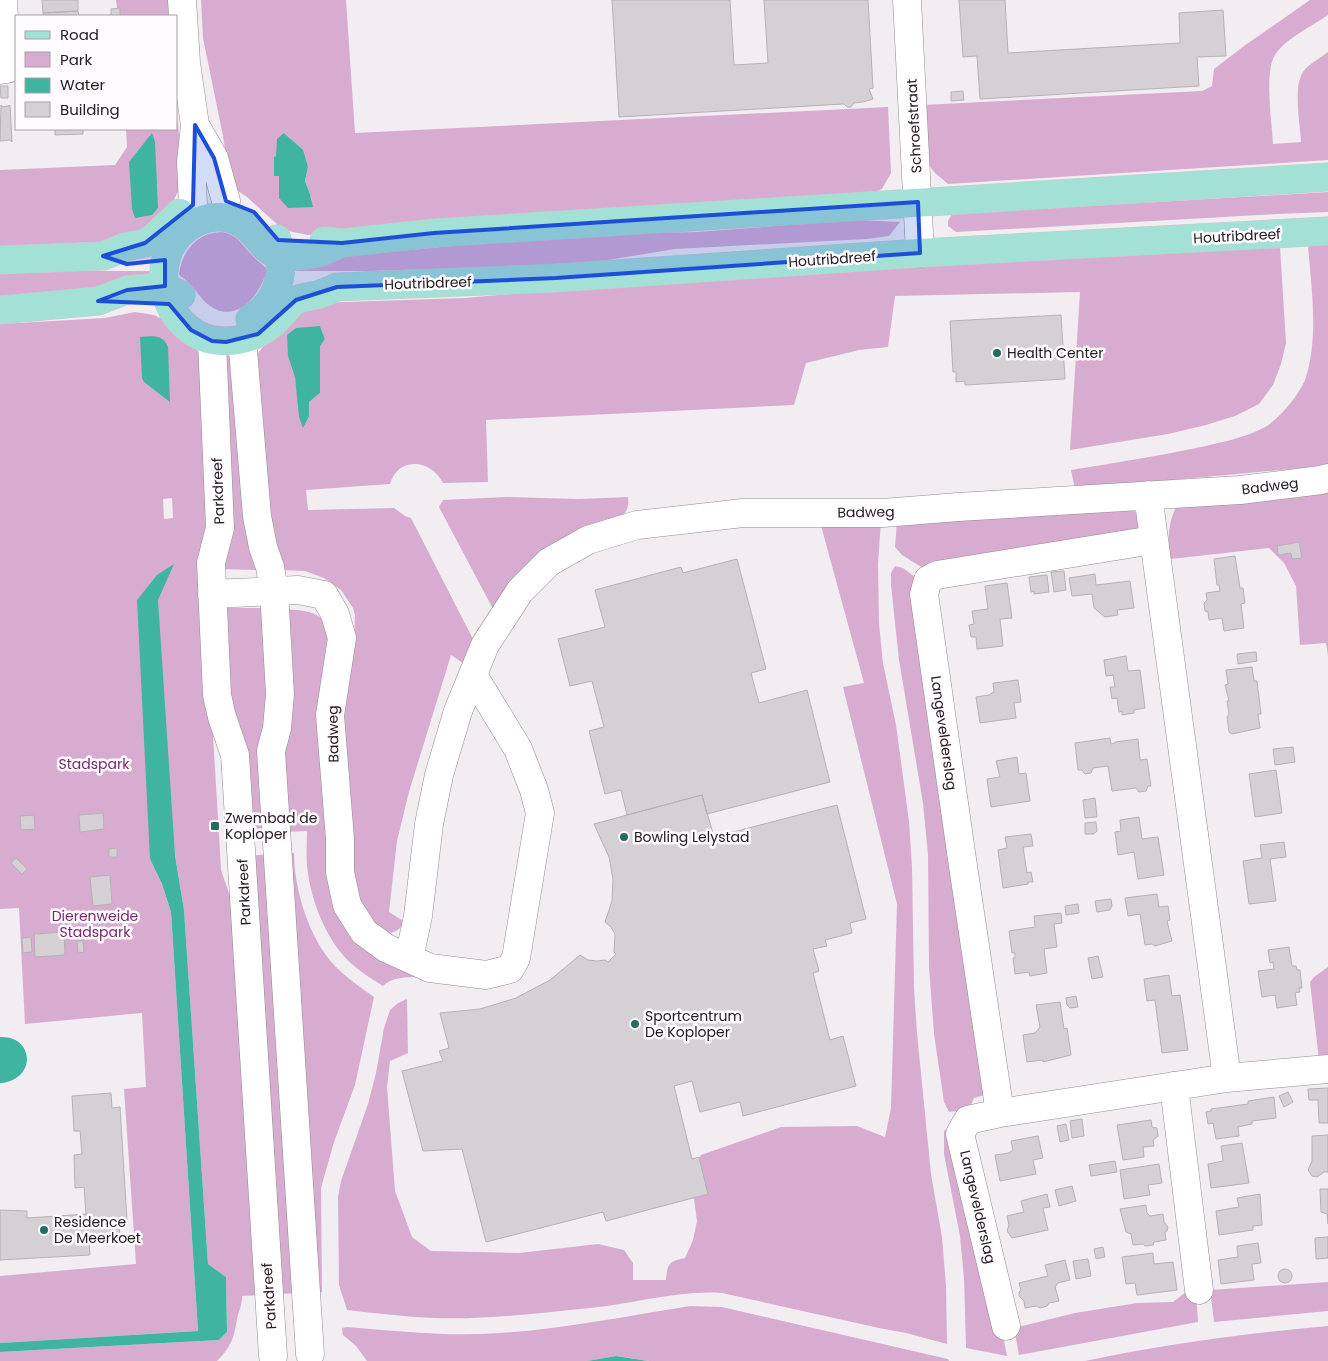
<svg xmlns="http://www.w3.org/2000/svg" width="1328" height="1361" viewBox="0 0 1328 1361" font-family="Poppins,sans-serif">
	<rect width="100%" height="100%" fill="#f2edf1"/>
	<path fill="#d8acd0" fill-rule="evenodd" d="M116 0H171V16H118Z
		M201 0H346L355 133 888 107 891 173 882 189 869 195 362 229 308 235 288 231 280 227 247 197 235 189 230 178 223 136 203 38ZM284 133 290 138 308 167 305 181 312 200 279 176H275L276 157Z
		M1310 0H1328V15C1312 26 1285 39 1275 55 1264 72 1272 122 1273 144L1301 142C1300 124 1293 87 1303 72 1308 64 1321 58 1328 52V160L948 184 934 172 928 164 922 105 1202 91 1212 86 1214 69 1244 46Z
		M176 107 184 181 170 207 147 231 101 242 0 246V170L115 165 127 147 126 129H176Z
		M1328 192V212L1277 214 956 232 948 226V221L952 214Z
		M858 220 900 222 889 236 867 239 675 249 602 261 525 266 367 271H294V262L388 252 519 240 653 233 696 232Z
		M221 232C239 235 240 243 252 255 256 260 262 264 267 269 262 293 237 325 210 306 198 297 193 283 180 276L179 274C182 251 197 233 221 232Z
		M1328 244V464L1303 468 1075 489 1071 470C1114 463 1158 456 1201 447 1222 442 1244 438 1263 428 1278 421 1301 393 1306 377 1319 335 1311 287 1308 245Z
		M1280 247 1286 343 1281 364 1273 385 1259 404 1235 416 1206 425 1168 434 1070 450 1080 292 895 296 888 347 859 350 806 363 794 405 486 420 488 482 443 483C431 459 398 456 390 484L306 490 308 510 394 508 405 516 411 518 476 645 466 665 451 655 409 792 397 841 389 912 405 922C396 935 390 934 376 930L357 896 339 743 354 641 355 615 353 608 341 590 324 578 305 571 282 570 264 492 254 361 258 353 268 341 289 320 317 303 464 298 706 277ZM320 326 325 339 320 345V393L309 402V416L298 391 295 377Z
		M30 271H151L153 279 57 293 0 296V272Z
		M135 312 154 315 165 320 196 348 206 370 214 529 203 570 219 835 221 870 231 899 264 1295 242 1296C242 1306 239 1310 237 1319 234 1338 231 1347 217 1361H0V1352L219 1340 227 1332 226 1277 208 1264 184 910 175 854 150 859 162 884 171 912 198 1331 0 1343V1276L136 1264 124 1089 146 1087 142 1013 25 1024 19 908 0 909V324L105 318ZM172 498 173 518 164 519 163 499Z
		M231 353 260 570 219 569 223 356Z
		M1328 487V656L1326 643 1300 645 1296 586 1284 563 1269 548 1171 559C1167 541 1168 522 1177 505Z
		M506 497 579 499 628 497C629 507 627 511 621 518L493 609 439 507 443 500Z
		M1132 506 1138 517 1139 533 929 572 902 555 895 547 897 521Z
		M881 521 878 564 879 624 883 663 896 725 909 821 912 867 914 988 917 1033 931 1174 942 1237 946 1286 947 1344 906 1333 879 1328 722 1293C677 1290 634 1304 590 1308 538 1313 486 1320 434 1318 405 1317 375 1313 347 1310L339 1285 338 1197 341 1181 368 1104 376 1073 384 1028 390 1010 398 1003 407 999 408 1053 390 1061 387 1087 395 1191 412 1237 431 1251 519 1253 598 1244 624 1250 633 1263V1280H666C667 1264 669 1261 685 1258L693 1240 697 1221 691 1176 701 1155 781 1127 857 1126 885 1137 891 1108 897 904 843 687 864 683 820 522Z
		M895 566 903 568 920 581 988 1094 974 1098 969 1109 949 1112 944 1102 934 1034 929 967 928 855 923 803 899 660 891 585V573Z
		M223 608H263L271 634 270 833 246 834 228 709Z
		M284 609C308 611 316 610 332 629L336 900 418 977C406 977 392 977 383 986 369 977 354 968 343 955 323 932 310 896 307 866 306 854 307 842 307 831L285 832Z
		M286 853H294C294 889 309 939 335 966 347 978 360 987 374 997L355 1085 334 1142 321 1188 322 1292H313Z
		M271 854 299 1293 277 1294 247 856Z
		M1328 967V1059L1319 1060 1310 982 1314 977Z
		M951 1125 1002 1331 1007 1356 966 1348 964 1278 960 1236 944 1154V1131Z
		M1328 1282V1311L1214 1322 1210 1290Z
		M1196 1291 1198 1322 1019 1355 1014 1328 1075 1313 1137 1303 1173 1302 1186 1292Z
		M690 1306 722 1307 948 1359 949 1361H649L616 1356 587 1361H367L356 1346 343 1335 342 1328 347 1327C398 1331 449 1337 500 1333 564 1329 627 1316 690 1306Z
		M1328 1326V1361H1085C1165 1344 1246 1333 1328 1326Z"/>
	<path fill="#3eb4a1" d="M152 133 155 142 158 208 152 215 135 218 132 209 129 162Z
		M284 133 303 150 308 167 305 181 310 194 313 207 288 208 279 198V176H274V157L276 156 277 139Z
		M320 326 325 339 320 346V393L309 402V416L303 428 299 417 295 377 288 356 287 335 296 328Z
		M140 337C152 336 163 334 168 347L170 402 144 382 142 378Z
		M174 564 158 600 175 855 184 910 208 1264 226 1277 227 1332 219 1340 0 1352V1343L198 1331 171 912 162 884 150 859 137 600 157 575Z
		M0 1037C33 1035 38 1078 2 1083H0Z
		M616 1356 648 1361H587Z"/>
	<path fill="#d5d0d4" stroke="#b5b1b5" d="M42 0H78V11L43 13Z
		M612 0H730L734 65 768 63 764 0H868L873 88 869 89 873 99 863 102 854 103 851 107H847L844 104 619 117Z
		M959 0H1005L1008 53 1180 43 1179 13 1223 10 1226 56 1197 57 1199 86 980 99 977 56 963 57Z
		M120 8V16H111V9Z
		M78 11 79 16H43V13Z
		M0 86H8V98H1Z
		M963 91 964 100 951 101V92Z
		M1 105 2 107 8 106 10 105 12 142 10 140 0 141Z
		M55 129H83V134L55 135Z
		M1061 315 1065 379 965 385V381L956 382V372H953L950 321Z
		M1299 542 1302 558 1292 559 1291 553 1278 555 1277 546Z
		M1235 556 1240 588H1243L1245 603 1241 604 1244 628 1224 631 1222 618 1209 620 1208 612 1205 611 1204 603 1207 600 1206 593 1220 591 1219 585H1217L1214 559Z
		M737 559 766 669 751 673 759 703 807 690 830 782 707 814 702 795 627 815 621 790 605 794 589 731 604 727 592 681 570 686 558 639 605 627 595 590 681 567 683 573Z
		M1064 571 1066 590 1054 592 1051 572Z
		M1095 574 1096 585 1130 581 1134 608 1117 610 1118 615 1105 617 1094 608 1092 594 1072 596 1069 578Z
		M1047 575 1049 592 1034 594V591L1031 592 1029 577Z
		M1007 583 1012 618 1000 619 1003 646 977 649 976 637H971L969 625 974 624 972 611 988 609 985 586Z
		M1256 652 1257 661 1238 664 1237 654Z
		M1126 656 1128 671 1140 670 1145 708 1134 710V713L1122 715V711L1119 712 1117 698 1112 699 1110 687H1115L1113 675 1106 676 1104 660Z
		M1252 667 1254 681H1257L1261 714H1258L1260 728 1232 734 1229 732 1227 717 1229 714 1227 701H1229L1225 685 1228 684 1226 670Z
		M1018 680 1021 702 1014 703 1016 718 980 723 976 697 989 695 994 692 993 683Z
		M1110 738 1111 744 1115 743V742L1138 739 1140 760 1147 759 1151 786H1148L1146 791 1139 792 1136 788 1112 791 1108 766 1093 768 1091 773 1085 774 1082 770H1078L1075 743Z
		M1293 747 1295 762 1275 765 1273 749Z
		M1017 757 1019 774 1026 773 1030 801 991 807 987 779 1000 777 996 761Z
		M1276 770 1282 813 1255 817 1249 774Z
		M702 795 714 837 837 805 866 919 850 923 852 933 825 940 827 946 813 949 819 971 813 973 830 1040 843 1036 856 1086 743 1116 740 1102 700 1112 692 1081 674 1086 692 1159 699 1157 708 1194 606 1221 603 1212 486 1242 462 1149 423 1151 402 1071 443 1061 439 1051 449 1048 440 1013 480 1009 516 998 550 980 580 955 588 960 597 961 605 960 608 962 616 954 614 952 615 934 611 927 605 922 612 901 613 879 609 857 594 824Z
		M1095 798 1097 817 1085 818 1083 800Z
		M103 813 104 829 80 832 79 815Z
		M34 815 35 829 21 830 20 816Z
		M1139 817 1142 839 1158 837 1164 875 1138 879 1134 852 1118 855 1115 832 1121 831 1120 820Z
		M1096 822 1097 831 1094 834H1085V823Z
		M1031 834 1033 846 1023 847 1027 873 1031 872 1033 882H1028V884L1003 888 998 850 1007 848 1005 837Z
		M1284 842 1286 857 1270 859 1276 901 1249 904 1243 861 1262 858 1260 845Z
		M117 848V857H109V849Z
		M16 858 27 869 22 874 11 863Z
		M110 875 112 904 93 906 90 877Z
		M1157 894 1159 907 1168 906 1170 920 1167 921 1172 941 1155 946 1152 944 1145 945 1140 914 1128 916 1125 898Z
		M1111 899 1112 906 1110 910 1097 912 1095 901Z
		M1078 904 1079 913 1066 915 1065 906Z
		M1061 913 1062 923 1054 924 1057 947 1044 949 1047 973 1030 976 1029 972 1015 974 1013 958H1015V953H1012L1009 931 1035 927 1034 916Z
		M64 932 65 955 35 957 34 934Z
		M31 937 32 952 23 953 22 938Z
		M77 941H83L84 952 78 953Z
		M1289 947 1292 966H1296L1297 970H1300L1302 988H1299L1300 992 1295 993 1297 1005 1277 1008 1275 995 1262 997 1258 971 1274 969 1273 962 1270 963 1268 950Z
		M1098 956 1103 977 1092 979 1088 958Z
		M1169 975 1172 996 1180 995 1188 1050 1162 1053 1155 1000 1147 1001 1144 979Z
		M1076 996 1078 1007 1070 1008 1067 1005 1066 998Z
		M1060 1002 1064 1029 1067 1028 1071 1055 1043 1062V1060L1027 1062 1023 1035 1035 1033 1040 1027 1036 1005Z
		M1328 1088V1123H1319L1318 1100H1309L1308 1089Z
		M1288 1092 1293 1102 1284 1107 1279 1096Z
		M111 1093 112 1108 120 1107 127 1221 119 1220 120 1239 88 1241 84 1187 75 1188 74 1155 82 1154 80 1131H74L72 1096Z
		M1274 1097 1276 1118 1252 1121V1124L1238 1127 1239 1136 1216 1139 1213 1123 1208 1124 1206 1112 1211 1111V1109L1248 1104V1101Z
		M1082 1119 1084 1136 1072 1138 1070 1121Z
		M1151 1120 1152 1127 1157 1128 1158 1136 1153 1140 1154 1146 1143 1147 1144 1157 1123 1160 1117 1125Z
		M1066 1124 1069 1140 1060 1142 1057 1126Z
		M1328 1135V1172H1324L1317 1177 1312 1176 1308 1170 1312 1161V1136Z
		M1038 1136 1043 1158 1033 1160 1036 1174 1000 1181 995 1155 1009 1153 1013 1150 1011 1141Z
		M1242 1143 1249 1183 1211 1188 1208 1164 1223 1161 1221 1146Z
		M1115 1161 1117 1172 1091 1176 1089 1165Z
		M1159 1164 1162 1183 1148 1185 1150 1195 1124 1199 1120 1170Z
		M1072 1186 1076 1201 1059 1206 1055 1190Z
		M1320 1189H1328V1224L1327 1214 1321 1212Z
		M1047 1194 1050 1207 1043 1208 1048 1230 1012 1238 1007 1231 1009 1225 1007 1216 1024 1212 1021 1201Z
		M1260 1194 1262 1225 1253 1226V1230L1219 1235 1216 1211 1239 1207 1237 1198Z
		M1146 1205 1147 1213 1150 1216 1163 1214 1164 1222 1168 1227 1167 1231 1165 1232 1166 1240 1154 1242 1153 1245 1145 1246 1143 1244 1133 1245 1131 1234 1126 1232 1120 1209Z
		M0 1210 27 1211V1218L87 1214 90 1255 0 1260Z
		M1328 1237V1258L1316 1259 1315 1238Z
		M1258 1243 1261 1263 1252 1264 1254 1280 1221 1284 1218 1260 1238 1257 1237 1246Z
		M1103 1247 1105 1257 1096 1259 1094 1249Z
		M1153 1253 1154 1264 1173 1262 1177 1290 1137 1295 1135 1283 1126 1284 1122 1257Z
		M1088 1259 1091 1276 1076 1279 1073 1261Z
		M1065 1260 1070 1280 1058 1283 1055 1287 1059 1301 1049 1303 1047 1306 1040 1308 1037 1306 1025 1308 1024 1301 1019 1296V1292L1021 1290 1019 1283 1048 1276 1045 1265Z
		M1278 1276a7 7 0 1 1 14 0a7 7 0 1 1-14 0Z"/>
	<g fill="none" stroke-linecap="round" stroke-linejoin="round">
		<g stroke="#908c8f" stroke-width="29">
			<path id="minor" d="M182 0 186 63 195 125 191 162 193 205
				M907 0 920 253
				M0 70 7 69 3 0
				M195 125 214 158 226 201
				M242 339 257 516 263 547 270 567 274 591 280 694 277 728 271 751 310 1354
				M212 341 220 528 211 563 217 695 222 717 235 755 273 1356
				M1148 495 1227 1078
				M212 594 298 590 324 595 335 614 342 638 330 715 340 839V872L347 905 364 932 386 948 430 968 486 975 510 969 516 958 540 813 534 790 518 749 473 675
				M409 958 418 916 429 824 439 775 458 711 485 645 520 591 549 562 588 540 637 525 743 513H883L958 507 1240 490 1321 480 1328 478
				M1174 1086 1199 1290
				M1000 1113 963 866 924 594 928 580 937 575 1153 540
				M1006 1326 960 1134 968 1120 1000 1113 1227 1078 1328 1069"/>
		</g>
		<g stroke="#cac9ca" stroke-width="29">
			<path id="major" d="M324 241 342 243 434 233 1328 177
				M342 243C335 246 328 250 321 252 312 255 288 258 280 255 265 252 259 238 249 229 233 214 211 214 193 224 140 254 164 342 225 341 242 341 260 335 273 323 281 316 286 308 294 301 301 297 308 297 316 295 323 294 330 290 337 287L556 278 920 253 1328 231
				M0 260 103 256 125 247 145 243 153 238 180 213
				M0 310 98 301 127 290 156 287H165L181 295
				M250 319C279 302 286 271 277 239"/>
		</g>
		<use href="#minor" stroke="#fff" stroke-width="28"/>
		<use href="#major" stroke="#a3e0d6" stroke-width="28"/>
	</g>
	<path fill="#1d4ed8" fill-opacity="0.2" stroke="#1d4ed8" stroke-width="4" stroke-linejoin="round" d="M195 125 214 158 226 201 254 212 278 240 342 243 434 233 918 202 920 253 556 278 337 287 296 300 258 334 226 342 212 341 191 330 169 304 98 301 127 290 165 286V260L127 264 103 256 145 243 193 205Z"/>
	<g fill="#256b60" stroke="#fffbfe" stroke-width="2">
		<circle cx="997" cy="353" r="5"/>
		<rect x="210" y="821" width="10" height="10" rx="2.5"/>
		<circle cx="624" cy="837" r="5"/>
		<circle cx="635" cy="1024" r="5"/>
		<circle cx="44" cy="1230" r="5"/>
	</g>
	<g text-anchor="middle" stroke-width="5" stroke-linejoin="round" paint-order="stroke">
		<g font-size="14" fill="#212021" stroke="#fffbfe">
			<text transform="translate(914 126) rotate(-93)" y="5">Schroefstraat</text>
			<text transform="translate(1237 236) rotate(-3)" y="5">Houtribdreef</text>
			<text transform="translate(832 259) rotate(-4)" y="5">Houtribdreef</text>
			<text transform="translate(428 283) rotate(-2)" y="5">Houtribdreef</text>
			<text transform="translate(1270 486) rotate(-7)" y="5">Badweg</text>
			<text transform="translate(218 491) rotate(-92)" y="5">Parkdreef</text>
			<text transform="translate(866 512) rotate(-1)" y="5">Badweg</text>
			<text transform="translate(944 733) rotate(82)" y="5">Langevelderslag</text>
			<text transform="translate(333 734) rotate(-91)" y="5">Badweg</text>
			<text transform="translate(244 892) rotate(-93)" y="5">Parkdreef</text>
			<text transform="translate(978 1207) rotate(77)" y="5">Langevelderslag</text>
			<text transform="translate(269 1296) rotate(-94)" y="5">Parkdreef</text>
		</g>
		<g font-size="14" fill="#212021" stroke="#fffbfe" text-anchor="start">
			<text x="1007" y="358">Health Center</text>
			<text x="225" y="823">Zwembad de<tspan x="225" dy="16">Koploper</tspan></text>
			<text x="634" y="842">Bowling Lelystad</text>
			<text x="645" y="1021">Sportcentrum<tspan x="645" dy="16">De Koploper</tspan></text>
			<text x="54" y="1227">Residence<tspan x="54" dy="16">De Meerkoet</tspan></text>
		</g>
		<g font-size="14" fill="#76296e" stroke="#fffbfe">
			<text x="94" y="769">Stadspark</text>
			<text x="95" y="921">Dierenweide<tspan x="95" dy="16">Stadspark</tspan></text>
		</g>
	</g>
	<rect x="15" y="15" width="162" height="115" fill="#fffbfe" stroke="#a6a3a6"/>
	<rect x="25" y="31" width="25" height="8" fill="#a3e0d6" stroke="#a6a3a6"/>
	<text x="60" y="40" font-size="15" fill="#212021">Road</text>
	<rect x="25" y="52" width="25" height="15" fill="#d8acd0" stroke="#a6a3a6"/>
	<text x="60" y="65" font-size="15" fill="#212021">Park</text>
	<rect x="25" y="78" width="25" height="15" fill="#3eb4a1" stroke="#a6a3a6"/>
	<text x="60" y="90" font-size="15" fill="#212021">Water</text>
	<rect x="25" y="102" width="25" height="15" fill="#d5d0d4" stroke="#a6a3a6"/>
	<text x="60" y="115" font-size="15" fill="#212021">Building</text>
</svg>
